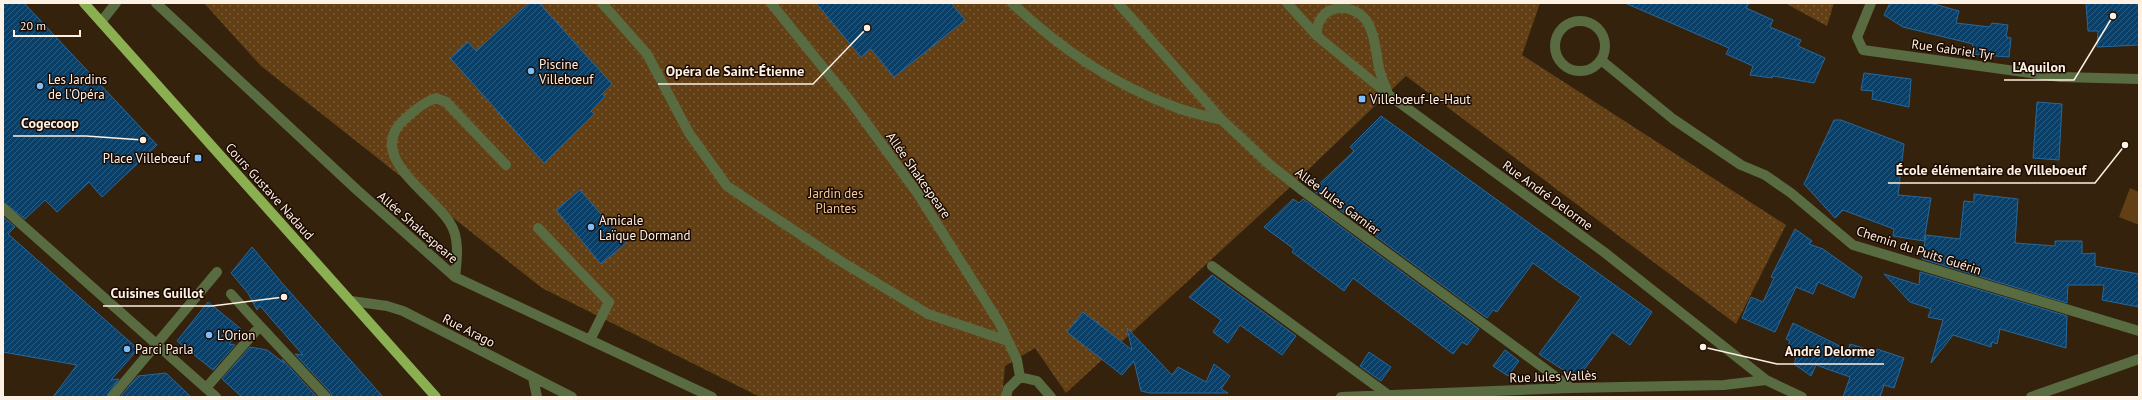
<svg xmlns="http://www.w3.org/2000/svg" width="2142" height="400" viewBox="0 0 2142 400" font-family="'PT Sans',sans-serif">
	<defs>
		<pattern id="park-dots" width="8" height="8" patternUnits="userSpaceOnUse"><rect width="8" height="8" fill="#623f15"/><path d="M2 2h.1M6 6h.1" fill="none" stroke="#795b37" stroke-width="1.8" stroke-linecap="round"/></pattern>
		<pattern id="building-hatch" width="6" height="6" patternUnits="userSpaceOnUse"><rect width="6" height="6" fill="#0a3f67"/><path d="M-1 1l2-2M0 6l6-6M5 7l2-2" fill="none" stroke="#2f5b7d"/></pattern>
	</defs>
	<rect width="100%" height="100%" fill="#34220d"/>
	<path fill="#623f15" d="M2130 188 2139 192V225L2119 217Z"/>
	<path fill="url(#park-dots)" d="M204 3H1540L1522 55 1786 225 1736 324 1406 76 1288 189 1066 393 1035 348 1005 366 1002 397H760L542 288 261 66Z
		M1785 3H1834L1827 26Z"/>
	<path fill="url(#building-hatch)" stroke="#26689e" d="M3 3H24L157 145 102 197 89 182 57 212 45 200 25 219 3 202Z
		M529 3H539L612 84 602 94 605 96 591 111 594 114 544 163 450 58 468 42 476 51Z
		M816 3H951L965 20 894 77 871 49 861 57Z
		M1625 3H1749L1746 8 1773 20 1770 27 1801 40 1798 46 1825 58 1814 83 1773 76 1772 78 1750 75 1753 66 1726 54 1729 48Z
		M1890 3H1930L1959 11 1956 23 1990 27 1992 23 2008 25 2006 37 2011 38 2009 57 1971 54 1973 44 1903 27 1884 15Z
		M2086 3H2139V45L2097 47 2098 31H2088Z
		M1864 73 1911 79 1909 107 1872 99 1873 91 1861 90Z
		M2037 102 2062 104 2059 160 2033 158Z
		M1381 116 1652 312 1630 345 1612 332 1577 379 1539 354 1581 297 1559 282 1533 263 1497 312 1493 310 1487 318 1313 190 1354 151 1350 147Z
		M1834 120H1841L1904 144 1898 195 1931 198 1924 241 1893 236 1894 229 1843 210 1835 218 1804 184Z
		M580 190 626 243 601 264 556 210Z
		M1974 194 2018 199 2015 243 2055 246V241H2082V254L2095 253V266L2139 274V307L2102 300 2104 285H2068L2067 303 1922 259 1926 235 1960 239 1964 201 1974 202Z
		M1293 199 1299 203 1303 199 1479 329 1467 345 1462 342 1453 354 1353 278 1344 291 1292 252 1294 249 1264 227Z
		M3 217 15 227 8 234 138 349 111 380 119 379 106 397H53L77 365 3 352Z
		M1795 229 1812 241 1809 244 1823 249 1862 277 1854 298 1818 282 1813 294 1796 287 1775 332 1742 318 1751 297 1763 302 1774 278 1771 277Z
		M252 247 282 283 383 397H332L331 393 295 354 303 355 260 306 257 310 248 293 231 273Z
		M1920 272 2067 316 2066 348 2000 329 1997 344 1992 342 1991 347 1953 335 1931 363 1943 320 1928 317 1931 309 1910 302 1884 274 1919 285Z
		M1212 275 1296 336 1282 355 1240 325 1228 343 1213 332 1221 320 1189 297Z
		M208 302 241 329 229 344 235 345 213 370 177 341Z
		M1083 312 1132 350 1127 328 1172 375 1178 367 1206 382 1214 364 1230 376 1221 389 1228 393H1150L1141 391 1134 361 1122 375 1067 332Z
		M1793 323 1848 350 1850 344 1876 352 1877 349 1904 358 1894 388 1884 385 1880 397H1843L1850 377 1816 365 1811 376 1794 364 1796 358 1785 353 1790 341 1786 339Z
		M250 347 267 350 284 363 282 359 317 397H242L222 379Z
		M1505 350 1519 361 1508 376 1493 366Z
		M1369 352 1391 367 1381 381 1360 366Z
		M166 373 191 397H120L138 376Z"/>
	<g fill="none" stroke-linecap="round" stroke-linejoin="round">
		<path stroke="#596b40" stroke-width="10" d="M156 3 357 190 455 277 712 397
			M602 3 647 54 689 133 727 186 842 262 928 314 1008 341
			M771 3 851 102 918 194 1000 324 1017 360 1020 377
			M1012 3C1061 49 1112 84 1175 107 1190 113 1207 116 1222 120
			M1118 3 1222 120 1269 164 1303 191 1571 388
			M1287 3 1317 36 1389 95 1604 252 1766 380 1802 397
			M1871 3 1857 37 1863 50 2060 77 2139 79
			M1555 46a25 25 0 1 1 50 0a25 25 0 1 1-50 0Z
			M101 22 116 3
			M1317 36C1315 5 1350 0 1366 20 1375 34 1376 52 1379 68 1381 77 1385 85 1388 94
			M1601 60 1673 119 1741 165 1765 175 1791 193 1853 245 2139 331
			M3 208 216 397
			M538 228 609 302 590 340
			M1212 266 1387 394
			M455 277C457 260 460 238 450 223 433 194 362 155 406 118 415 110 424 102 436 98L446 102 506 165
			M231 294 260 326
			M351 301 387 306 403 311 572 397
			M533 378 537 397
			M206 388 260 326 326 397
			M112 397 217 272
			M1006 397 1008 389 1020 377 1037 381 1051 397
			M1341 397 1571 388 1724 385 1766 380
			M2031 397 2139 359"/>
		<path stroke="#8bb052" stroke-width="10" d="M84 3 436 397"/>
	</g>
	<g fill="#7dbef9" stroke="#1b0a00" stroke-width="1.5">
		<circle cx="531" cy="71" r="4"/>
		<circle cx="40" cy="86" r="4"/>
		<rect x="1358" y="95" width="8" height="8" rx="2"/>
		<rect x="194" y="154" width="8" height="8" rx="2"/>
		<circle cx="591" cy="227" r="4"/>
		<circle cx="209" cy="335" r="4"/>
		<circle cx="127" cy="349" r="4"/>
	</g>
	<g text-anchor="middle" stroke-width="3" stroke-linejoin="round" paint-order="stroke">
		<g font-size="13" fill="#fdf1e4" stroke="#1b0a00">
			<text transform="translate(1953 49) rotate(8)" y="5">Rue Gabriel Tyr</text>
			<text transform="translate(919 175) rotate(55)" y="5">Allée Shakespeare</text>
			<text transform="translate(270 191) rotate(48)" y="5">Cours Gustave Nadaud</text>
			<text transform="translate(1548 195) rotate(36)" y="5">Rue André Delorme</text>
			<text transform="translate(1338 201) rotate(37)" y="5">Allée Jules Garnier</text>
			<text transform="translate(418 227) rotate(41)" y="5">Allée Shakespeare</text>
			<text transform="translate(1919 250) rotate(18)" y="5">Chemin du Puits Guérin</text>
			<text transform="translate(469 330) rotate(27)" y="5">Rue Arago</text>
			<text transform="translate(1553 376) rotate(-2)" y="5">Rue Jules Vallès</text>
		</g>
		<g font-size="13" fill="#fdf1e4" stroke="#1b0a00" text-anchor="start">
			<text x="539" y="69">Piscine<tspan x="539" dy="15">Villebœuf</tspan></text>
			<text x="48" y="84">Les Jardins<tspan x="48" dy="15">de l'Opéra</tspan></text>
			<text x="1370" y="104">Villebœuf-le-Haut</text>
			<text x="190" y="163" text-anchor="end">Place Villebœuf</text>
			<text x="599" y="225">Amicale<tspan x="599" dy="15">Laïque Dormand</tspan></text>
			<text x="217" y="340">L'Orion</text>
			<text x="135" y="354">Parci Parla</text>
		</g>
		<g font-size="13" fill="#f0c79c" stroke="#1b0a00">
			<text x="836" y="198">Jardin des<tspan x="836" dy="15">Plantes</tspan></text>
		</g>
	</g>
	<path fill="none" stroke="#fdf1e4" stroke-width="1.5" d="M2113 16L2074 80H2004M867 28L813 84H658M143 140L86 136H13M2125 145L2095 183H1888M284 297L212 306H103M1703 347L1777 364H1884"/>
	<g fill="#fdf1e4" stroke="#1b0a00" stroke-width="1.5">
		<circle cx="2113" cy="16" r="4"/>
		<circle cx="867" cy="28" r="4"/>
		<circle cx="143" cy="140" r="4"/>
		<circle cx="2125" cy="145" r="4"/>
		<circle cx="284" cy="297" r="4"/>
		<circle cx="1703" cy="347" r="4"/>
	</g>
	<g font-size="14" text-anchor="middle" font-weight="bold" fill="#fdf1e4" stroke="#1b0a00" stroke-width="3" stroke-linejoin="round" paint-order="stroke">
		<text x="2039" y="72">L'Aquilon</text>
		<text x="735" y="76">Opéra de Saint-Étienne</text>
		<text x="50" y="128">Cogecoop</text>
		<text x="1991" y="175">École élémentaire de Villeboeuf</text>
		<text x="157" y="298">Cuisines Guillot</text>
		<text x="1830" y="356">André Delorme</text>
	</g>
	<rect width="2142" height="400" fill="none" stroke="#fdf1e4" stroke-width="8"/>
	<path d="M14 30v6h66v-6" fill="none" stroke="#fdf1e4" stroke-width="2"/>
	<text x="20" y="30" font-size="12" fill="#fdf1e4" stroke="#1b0a00" stroke-width="3" paint-order="stroke">20 m</text>
</svg>
